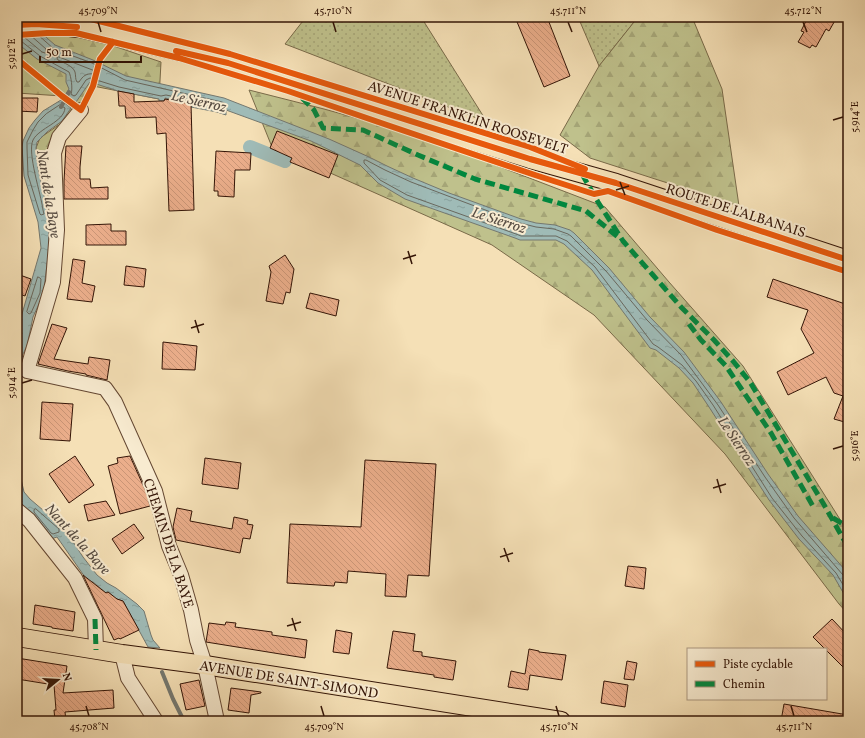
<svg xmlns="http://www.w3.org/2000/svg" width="865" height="738" viewBox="0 0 865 738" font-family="Vollkorn,serif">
	<defs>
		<pattern id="green-dots" width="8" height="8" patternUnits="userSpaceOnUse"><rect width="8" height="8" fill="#bfc18c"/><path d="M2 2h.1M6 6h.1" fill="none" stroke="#a5a577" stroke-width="1.8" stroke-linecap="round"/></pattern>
		<pattern id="forest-firs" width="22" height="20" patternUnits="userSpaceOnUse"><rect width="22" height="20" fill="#bfc18c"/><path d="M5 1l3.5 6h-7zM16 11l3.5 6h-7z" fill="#a5a577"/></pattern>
		<pattern id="water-ripples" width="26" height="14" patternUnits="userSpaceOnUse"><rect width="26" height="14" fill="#9fbbb7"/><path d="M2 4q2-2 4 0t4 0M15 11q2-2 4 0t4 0" fill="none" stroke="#89a09c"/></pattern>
		<pattern id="building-back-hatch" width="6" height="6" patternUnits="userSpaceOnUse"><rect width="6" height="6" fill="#ebae8b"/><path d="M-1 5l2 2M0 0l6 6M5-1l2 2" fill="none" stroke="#ca9576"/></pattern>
	</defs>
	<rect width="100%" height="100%" fill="#f5e0b6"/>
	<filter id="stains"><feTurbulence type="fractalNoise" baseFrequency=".005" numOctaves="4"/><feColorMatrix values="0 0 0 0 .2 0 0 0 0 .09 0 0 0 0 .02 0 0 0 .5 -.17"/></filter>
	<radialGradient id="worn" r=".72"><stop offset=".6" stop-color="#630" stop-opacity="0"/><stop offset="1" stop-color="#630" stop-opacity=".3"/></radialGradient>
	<path fill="url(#green-dots)" stroke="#796a49" d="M306 17H421L487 122 285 44Z
		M578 17H638L599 66Z"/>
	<path fill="url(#forest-firs)" stroke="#796a49" d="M638 17H692L722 89 739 206 590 158 560 135 599 66Z
		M55 35 93 39 161 62 159 99 93 86 81 110 52 144 38 168 36 148 40 138 57 126 64 102 62 96 17 93V39Z
		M249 90 324 109 417 135 605 207 669 282 743 366 848 532V614L839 604 725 454 594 315 492 245 272 147Z"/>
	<path fill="url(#water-ripples)" stroke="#747870" d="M17 17H23L55 45 93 60 126 76 224 98 329 139 369 157 387 166 413 178 449 193 521 219 536 223 555 225 570 230 574 233 609 268 650 317 684 352 721 402 768 474 798 516 845 570 848 575V601L833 575 799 539 769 500 709 407 693 383 679 368 656 350 650 348 592 270 564 244 556 240H520L515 238 405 199 378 183 360 165 311 141 226 110V115L217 112 191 107V104L165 98 164 101H159V99L118 91 90 82 76 102 65 95 69 89 66 82V74L37 59 17 43Z
		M61 100 71 108 62 121 47 132 37 142 36 148 38 168 47 209 49 224V249L45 280 44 293 33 317 27 346 22 356 26 359 22 365 17 385V347L22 314 41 248 38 222 24 176 22 147 23 141 29 128 35 120 43 111Z
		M17 410 18 414 21 479 24 492 30 499 64 528 83 557 97 575 107 583 116 588 137 604 144 611 151 635 153 640 160 648 148 647 123 601 111 597 112 595 108 592 106 593 93 582 87 580 57 537 51 539 27 510 17 501Z"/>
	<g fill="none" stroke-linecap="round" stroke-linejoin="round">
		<path stroke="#69685e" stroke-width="1" d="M17 35 24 37 42 52 45 53 46 52V49L29 34
			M17 40 21 41 40 56 69 72C71 76 73 89 71 94L74 96 76 95 86 80 90 78 119 87 161 96 166 95 191 100 196 103 221 109 226 106V104L222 102 125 80 92 63 54 49 37 34
			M59 57 95 71 96 73 94 74C86 73 83 76 79 82H77C75 79 76 76 75 72 73 66 64 63 58 60L57 58Z
			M60 105 65 108C64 122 39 128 33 140 27 153 41 194 43 210L44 214 41 215 40 214 28 175 27 148V142L33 130 38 122 46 114Z
			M38 277 40 278 41 279 40 293 31 313 29 314 27 312Z
			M36 509 59 529V532L53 534 51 533 34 512V510Z
			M848 576 843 575 794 518 765 477 718 405 681 355 647 320 606 271 571 236 568 234 554 229 536 227 520 223 448 196 411 182 385 170 366 160H364V163L380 180 407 195 516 234 521 236H556L567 241 595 267 653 344 658 347 682 365 696 381 713 405 772 498 802 536 836 573 848 593"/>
		<path stroke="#747870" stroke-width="4" d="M61 107 69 92
			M162 672 173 699 184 721"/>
		<path stroke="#9fbbb7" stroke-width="14" d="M250 147 285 161"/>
	</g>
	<path fill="url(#building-back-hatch)" stroke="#331406" d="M515 17H547L570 76 544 87Z
		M808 17H837L829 31 826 29 816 47 812 45 810 48 798 42 804 32 801 31Z
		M118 91 134 94V102L161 101H164L165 99 191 104 194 210 169 211 166 133 157 134 156 117 126 118 125 106H119Z
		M17 98H38L37 112 17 111Z
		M277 131 338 155 329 178 290 162 292 158 270 148Z
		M66 146H82L80 167V179H90L91 188 108 187V199H64V181Z
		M216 151 251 153 250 170H235L234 197 218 196V191H214Z
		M111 224V231H126V245H86V225Z
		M285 255 294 269 290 293 286 292 283 304 266 301 271 272 269 266Z
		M73 259 85 261 82 283 95 286 92 302 67 299Z
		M126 266 146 269 144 287 124 285Z
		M17 274 31 279 25 296 17 293Z
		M773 279 848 305V423L834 419 843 396 834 393 826 377 788 395 777 372 814 353 801 329 808 310 767 297Z
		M310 293 339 300 336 316 306 308Z
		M52 324 67 328 54 359 88 364 89 357 110 360 107 380 86 375V374L68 371 38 364Z
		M163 342 197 346 195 370 162 369Z
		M42 402 73 404 70 441 40 439Z
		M75 456 94 485 69 503 49 474Z
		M130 456 147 494 150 506 120 514 108 466 118 463 117 458Z
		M205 458 241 463 238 489 202 484Z
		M365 460 436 464 429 576 408 575 406 597 385 596 386 574 348 571 347 583 335 582 334 586 287 583 290 524 361 527Z
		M106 501 115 515 88 521 84 505Z
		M177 508 192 511 190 521 232 529 234 517 248 520 247 524 253 525 250 539 243 538 240 553 176 540 173 527Z
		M134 524 144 538 122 554 112 539Z
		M628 566 646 568 644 589 625 586Z
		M83 575 106 593 108 592 117 599 123 601 139 630 120 639 119 638 114 640Z
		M35 605 75 612 73 631 52 628V627L33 624Z
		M832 619 848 636V672L826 650V649H825L813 637Z
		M226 622 236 623 235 627 272 632V635L307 640 305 658 206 642 209 623 225 625Z
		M336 630 352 633 349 654 333 652Z
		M393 631 415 634 413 651 422 652V656L456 661 453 680 434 677V675L387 668Z
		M529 649 539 651V652L566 655 562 680 530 675 528 690 508 687 511 671 525 674Z
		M17 658 67 666 63 693 113 690 114 708 65 712 66 721H55L54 710H56L54 685 17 679Z
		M627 661 637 663 634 680 624 679Z
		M199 680 205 706 186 710 180 684Z
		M604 681 628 685 625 707 601 703Z
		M231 688 261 692V693L251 695 249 713 228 710Z
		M784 704 848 715V721H781Z"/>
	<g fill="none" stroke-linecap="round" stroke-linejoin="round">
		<g stroke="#644732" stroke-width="16">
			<path id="minor" d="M81 110 59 137 54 153 57 230 53 282 27 371 105 388 115 402 155 491 169 546 181 575 191 610 197 640 205 665 217 721
				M17 510 29 520 75 578 95 619 96 650
				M122 654 128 678 156 721"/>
		</g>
		<g stroke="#331406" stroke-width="20">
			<path id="major" d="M17 25 36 24 80 28 228 63 530 159 616 183 848 260
				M17 637 122 654 205 665 561 721"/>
		</g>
		<use href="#minor" stroke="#f8ebd0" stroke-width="14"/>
		<use href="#major" stroke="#f5e0b6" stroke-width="18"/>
		<path stroke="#00873e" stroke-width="5" stroke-dasharray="10 5" stroke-linecap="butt" d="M302 98 314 110 323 128 363 130 418 155 475 179 586 211 618 237
			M582 174 598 202 623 241 682 308 714 340 733 361 750 382 823 503 848 547
			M689 324 701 340 726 366 771 433 814 508
			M833 518 848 527
			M95 619 96 650"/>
		<g stroke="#f8ebd0" stroke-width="8">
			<path id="cycleway" d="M83 17 230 54 530 147 585 169
				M17 25 36 24 77 27
				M17 35 47 33H76L179 58 288 91 387 125 535 175 594 194 608 191 717 230 848 272
				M176 51 228 63 530 159 616 183 848 260
				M17 59 62 96 81 110 93 86 100 59 113 42"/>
		</g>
		<use href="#cycleway" stroke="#e8590c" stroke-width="6"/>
	</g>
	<path fill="none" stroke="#331406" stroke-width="1.5" d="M98 22 101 32M333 22 336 32M568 22 572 32M803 22 807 32M22 54 32 51M833 120 843 117M620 182 625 195M616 190 629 186M408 251 412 264M403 259 416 255M195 320 199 333M191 328 204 324M22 383 32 380M833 449 843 446M717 479 721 493M713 488 726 484M504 548 509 562M500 557 513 553M292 618 296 631M287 626 301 622M86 706 89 716M321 706 324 716M556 706 559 716M791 706 794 716"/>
	<g text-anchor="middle" stroke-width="4" stroke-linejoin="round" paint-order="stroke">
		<g font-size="14" fill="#331406" stroke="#f8ebd0">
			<text transform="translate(468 117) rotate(18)" y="5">AVENUE FRANKLIN ROOSEVELT</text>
			<text transform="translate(736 210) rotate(18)" y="5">ROUTE DE L'ALBANAIS</text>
			<text transform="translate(169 543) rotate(72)" y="5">CHEMIN DE LA BAYE</text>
			<text transform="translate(289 679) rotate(9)" y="5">AVENUE DE SAINT-SIMOND</text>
		</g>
		<g font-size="15" font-style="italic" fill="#594e44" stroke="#f8ebd0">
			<text transform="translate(199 101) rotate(13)" y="5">Le Sierroz</text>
			<text transform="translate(49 194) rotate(81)" y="5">Nant de la Baye</text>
			<text transform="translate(499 220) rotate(18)" y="5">Le Sierroz</text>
			<text transform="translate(737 441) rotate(56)" y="5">Le Sierroz</text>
			<text transform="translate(78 539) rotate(48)" y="5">Nant de la Baye</text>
		</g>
	</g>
	<rect width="865" height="738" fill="none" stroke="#f5e0b6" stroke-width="44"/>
	<rect x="687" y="648" width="140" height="52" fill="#f8ebd0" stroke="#a9957f"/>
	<rect x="695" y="661" width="20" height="6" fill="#e8590c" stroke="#a9957f"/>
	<text x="723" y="668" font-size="12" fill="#331406">Piste cyclable</text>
	<rect x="695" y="681" width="20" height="6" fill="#00873e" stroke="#a9957f"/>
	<text x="723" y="688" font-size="12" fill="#331406">Chemin</text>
	<g transform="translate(58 680) rotate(72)" stroke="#f8ebd0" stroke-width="3" paint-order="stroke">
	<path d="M0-3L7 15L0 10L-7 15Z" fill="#331406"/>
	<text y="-6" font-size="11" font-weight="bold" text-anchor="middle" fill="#331406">N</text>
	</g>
	<path d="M40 56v6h101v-6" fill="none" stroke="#331406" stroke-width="2"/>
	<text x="46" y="56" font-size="12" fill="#331406" stroke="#f8ebd0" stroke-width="3" paint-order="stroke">50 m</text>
	<rect x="22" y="22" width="821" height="694" fill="none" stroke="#331406" stroke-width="1.5"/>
	<g font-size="10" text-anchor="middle" fill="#331406">
		<text x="98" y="14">45.709°N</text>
		<text x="333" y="14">45.710°N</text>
		<text x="568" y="14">45.711°N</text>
		<text x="803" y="14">45.712°N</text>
		<text transform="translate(11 54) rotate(-90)" y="4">5.912°E</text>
		<text transform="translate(854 117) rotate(-90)" y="4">5.914°E</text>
		<text transform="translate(11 383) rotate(-90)" y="4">5.914°E</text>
		<text transform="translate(854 446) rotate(-90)" y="4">5.916°E</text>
		<text x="89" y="730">45.708°N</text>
		<text x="324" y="730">45.709°N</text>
		<text x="559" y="730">45.710°N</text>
		<text x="794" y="730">45.711°N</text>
	</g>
	<rect width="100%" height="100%" filter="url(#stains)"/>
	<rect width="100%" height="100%" fill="url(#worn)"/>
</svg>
